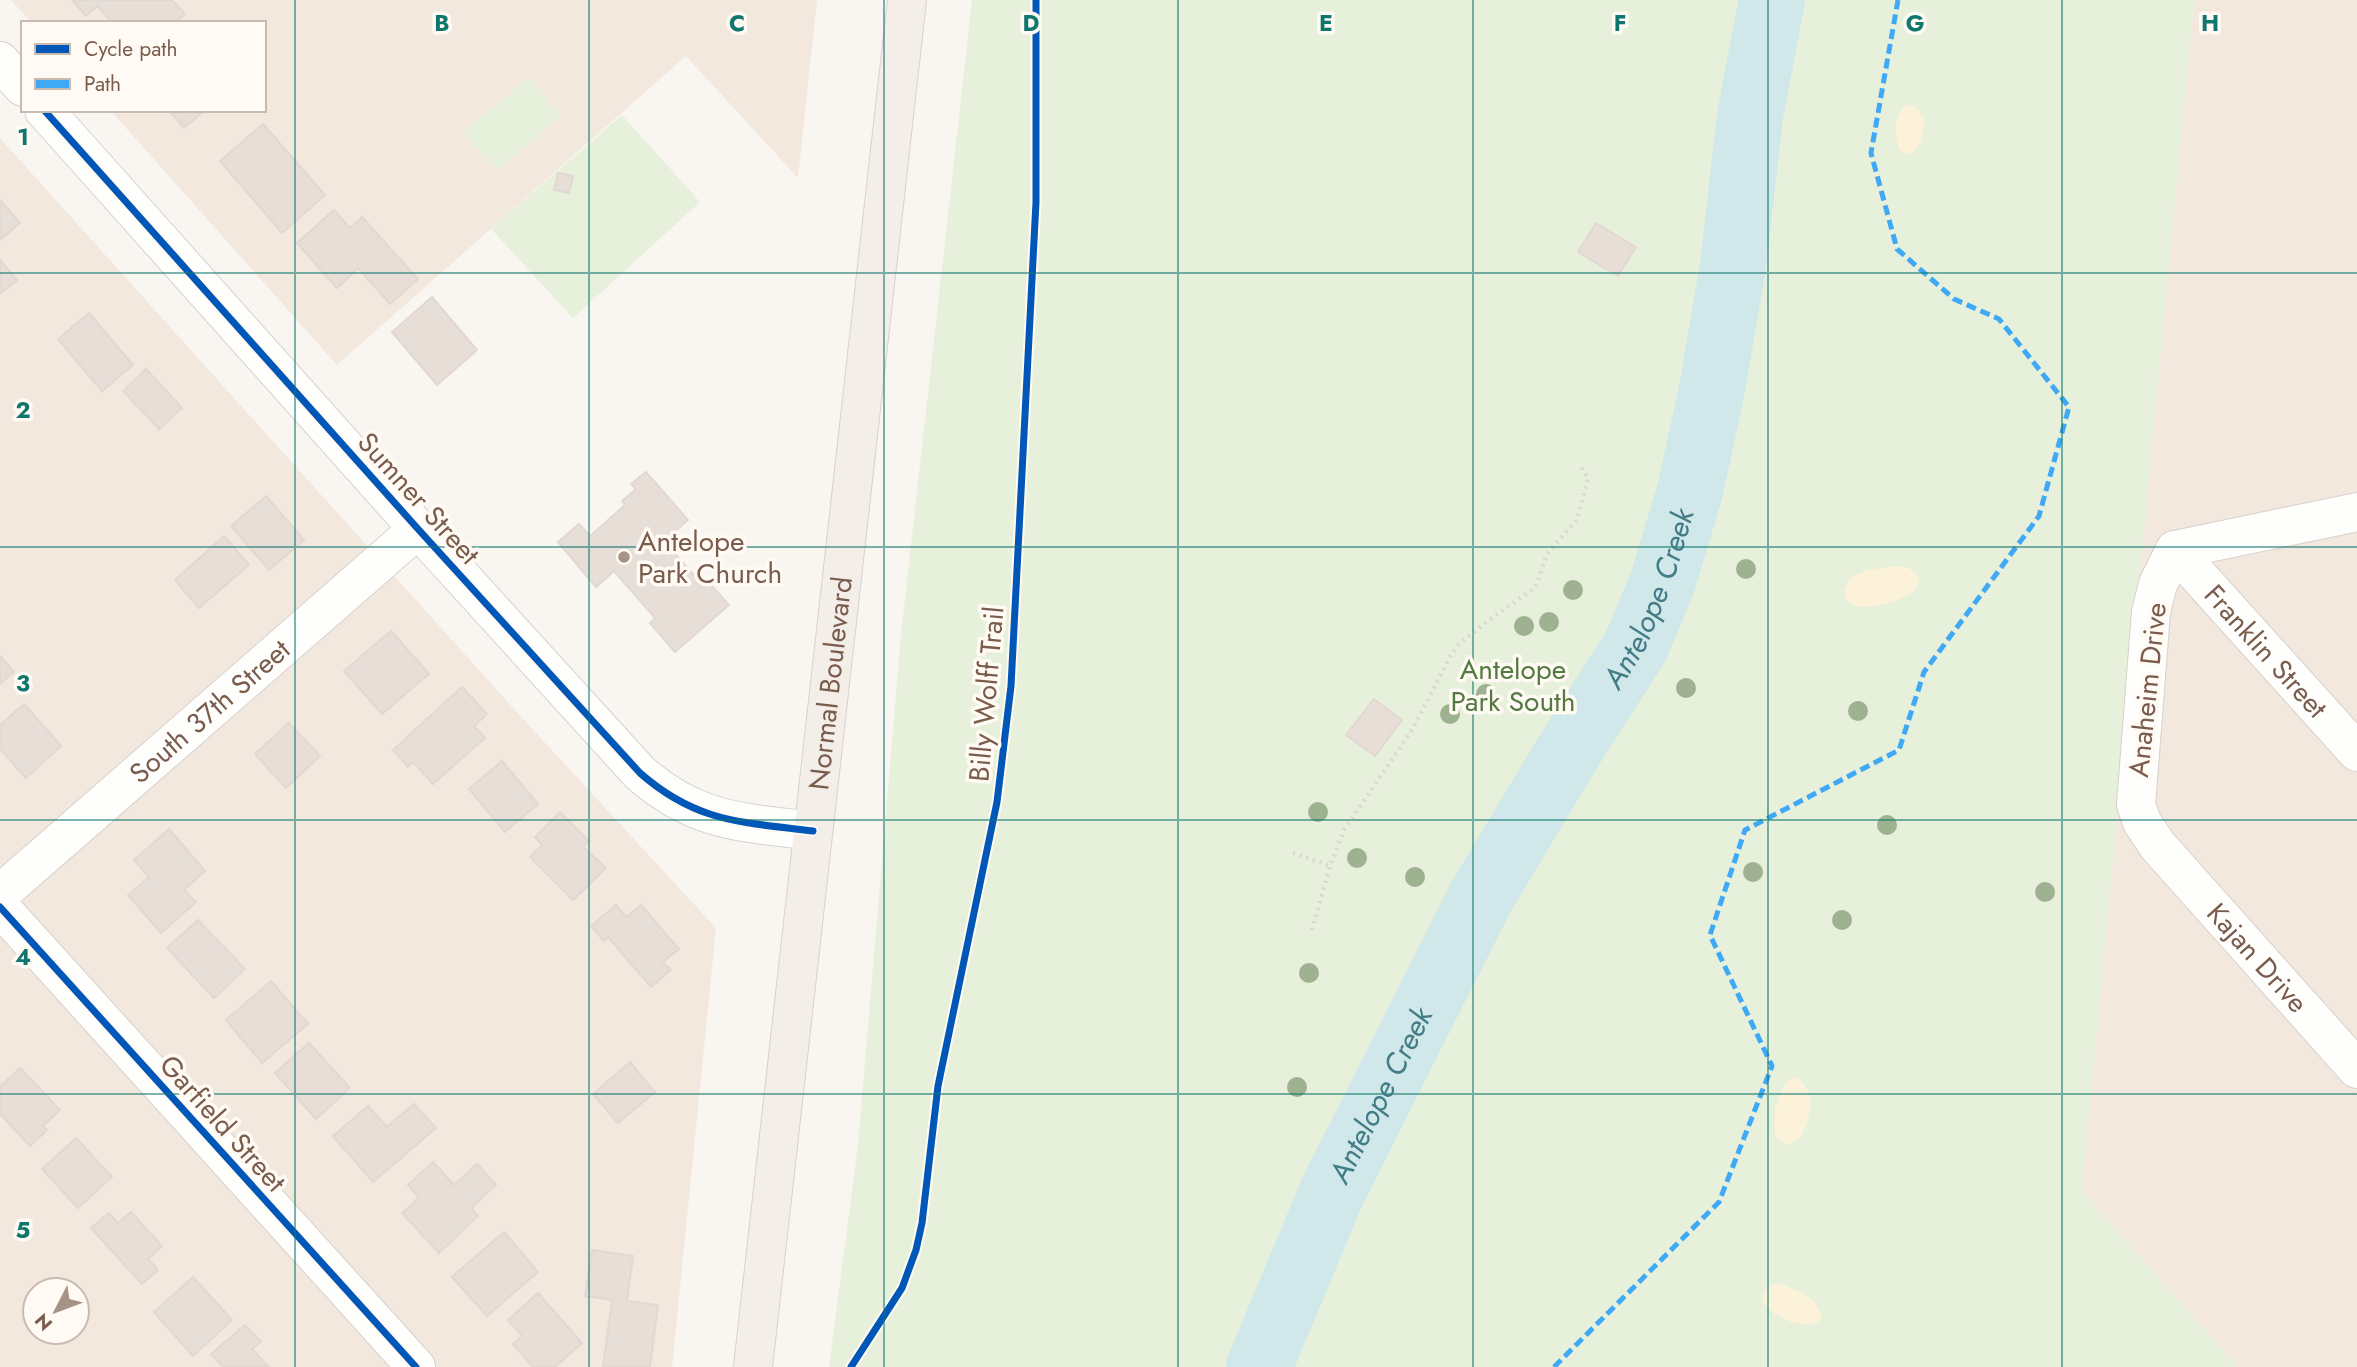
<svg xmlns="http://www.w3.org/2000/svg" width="2357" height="1367" viewBox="0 0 2357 1367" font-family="Jost,sans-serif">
	<rect width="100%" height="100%" fill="#f9f5f0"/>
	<path fill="#f2e8de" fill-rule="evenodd" d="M11 0H817L798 178 686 56 337 365 110 110H264V23H32Z
		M2194 0H2357V1367H2238L2082 1191Z
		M0 138 514 709 716 928 672 1367H0ZM35 1290H77V1332H35Z"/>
	<path fill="#e7f0db" d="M972 0H2194L2082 1191 2238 1367H829L858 1145 901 635Z
		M529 77 561 116 497 171 463 133Z
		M622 115 700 202 573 318 491 229Z"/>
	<path fill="#fbf2d9" d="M1906 104 1916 107 1925 120 1921 142 1911 155 1901 152C1893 138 1894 116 1906 104Z
		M1896 566 1907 567C1945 591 1880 608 1861 607 1855 606 1851 603 1846 599L1844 592 1850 578 1867 570Z
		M1791 1078H1797C1818 1094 1810 1118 1800 1139L1787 1145 1777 1138C1770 1121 1777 1091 1791 1078Z
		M1778 1283C1795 1290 1816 1296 1822 1316L1818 1322C1799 1329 1771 1317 1762 1300 1764 1291 1768 1285 1778 1283Z"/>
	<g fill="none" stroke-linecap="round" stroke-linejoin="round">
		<path stroke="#d0e8ea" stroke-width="66" id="s1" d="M1259 1367 1333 1190 1482 895 1570 749 1636 646 1663 581 1690 491 1712 389 1733 266 1750 116 1772 0"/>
	</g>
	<path fill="#e6ded7" stroke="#e2d8d2" stroke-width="2" d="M72 0H172L185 14 175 23H113L97 6 86 16Z
		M169 110H205L184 128Z
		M263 124 325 195 282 233 220 161Z
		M558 173 573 176 569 193 554 190Z
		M0 200 20 223 0 240Z
		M334 210 350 228 362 217 418 279 390 304 358 268 337 288 297 243Z
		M1596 223 1636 247 1618 276 1578 252Z
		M0 260 17 280 0 294Z
		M432 297 477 350 437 385 392 332Z
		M89 313 133 365 102 391 58 339Z
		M146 369 182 408 159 429 123 391Z
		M646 472 688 520 664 541 698 580 703 576 729 605 675 652 650 623 655 618 614 571 596 587 558 542 579 524 590 536 625 505 622 501 636 489 631 484Z
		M266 496 304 540 269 570 231 526Z
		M224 536 249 565 199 608 175 580Z
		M391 631 429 674 382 714 344 671Z
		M0 656 14 672 0 684Z
		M462 687 487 714 474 726 485 738 433 784 413 762 408 767 393 750Z
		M1374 699 1402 720 1375 756 1346 735Z
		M24 704 61 746 26 778 0 749V725Z
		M289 723 320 756 286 788 255 754Z
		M502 761 538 804 505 832 469 789Z
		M560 812 589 841 583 847 606 868 573 900 530 857 542 845 535 837Z
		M169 829 205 871 184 890 196 902 161 933 128 895 149 877 134 860Z
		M616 905 626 917 641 905 679 949 663 962 671 970 651 987 608 937 604 941 591 926Z
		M198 920 245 969 214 998 167 948Z
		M271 981 308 1024 262 1063 226 1020Z
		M309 1043 350 1088 316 1119 275 1073Z
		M630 1062 655 1092 618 1123 593 1094Z
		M20 1068 60 1110 43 1126 47 1130 30 1146 0 1114V1087Z
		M414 1104 436 1128 373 1182 333 1136 368 1106 387 1127Z
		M76 1138 112 1177 78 1208 42 1169Z
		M433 1162 454 1185 477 1164 496 1185 471 1208 478 1216 439 1253 402 1213 419 1198 408 1185Z
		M131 1212 162 1246 148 1259 158 1270 142 1284 91 1228 109 1213 118 1223Z
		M504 1232 538 1272 487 1316 452 1277Z
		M592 1250 633 1256 627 1301 658 1305 650 1367H603L612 1300 585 1296Z
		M193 1277 232 1320 193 1356 154 1312Z
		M538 1293 582 1343 555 1367H533L513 1344 522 1336 508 1320Z
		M245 1325 261 1342 252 1349 269 1367H223L211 1354Z"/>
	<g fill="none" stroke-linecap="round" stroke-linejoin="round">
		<g stroke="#d7d1cb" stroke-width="40">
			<g id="minor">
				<path d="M0 61 23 87"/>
				<path d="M44 110 418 529 640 773C697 823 742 822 813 831"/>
				<path id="s2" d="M2175 550 2158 584 2151 612 2136 805 2142 822 2158 846 2357 1069"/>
				<path id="s3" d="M2175 550 2357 752"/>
				<path d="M2175 550 2357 512"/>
				<path id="s4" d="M0 894 418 529"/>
				<path d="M0 907 416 1367"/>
			</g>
		</g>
		<g stroke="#dad1cc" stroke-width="40">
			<g id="major">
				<path id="s5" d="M753 1367 907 0"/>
			</g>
		</g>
		<path stroke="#dcd5d0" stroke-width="4.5" stroke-dasharray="2 5" stroke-linecap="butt" d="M1293 853 1330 866
			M1312 930 1330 866 1344 830 1412 730 1450 657 1459 644 1485 623 1532 590 1537 583 1547 554 1577 520 1588 478 1580 464"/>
		<use href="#minor" stroke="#fefefd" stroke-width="38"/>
		<use href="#major" stroke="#f3eee8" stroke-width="38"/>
		<path stroke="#3fa9f5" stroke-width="5" stroke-dasharray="10 5" stroke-linecap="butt" d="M1554 1367 1719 1202 1772 1066 1710 935 1745 830 1899 750 1924 672 2039 516 2069 407 1999 319 1954 299 1897 249 1871 153 1898 0"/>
		<g stroke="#fffaf3" stroke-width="11">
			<path id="cycleway" d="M44 110 418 529 640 773C697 823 742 822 813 831
				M0 907 416 1367
				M851 1367 902 1288 916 1250 922 1223 938 1086 997 802 1011 686 1036 202V0"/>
		</g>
		<use href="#cycleway" stroke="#0057b8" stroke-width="7"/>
	</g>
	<g fill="#9eb190">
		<circle cx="1746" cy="569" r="10"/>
		<circle cx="1573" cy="590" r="10"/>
		<circle cx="1549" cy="622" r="10"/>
		<circle cx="1524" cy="626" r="10"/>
		<circle cx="1686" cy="688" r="10"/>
		<circle cx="1486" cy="694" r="10"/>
		<circle cx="1858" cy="711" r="10"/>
		<circle cx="1450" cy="714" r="10"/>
		<circle cx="1318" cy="812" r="10"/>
		<circle cx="1887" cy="825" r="10"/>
		<circle cx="1357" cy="858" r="10"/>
		<circle cx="1753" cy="872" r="10"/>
		<circle cx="1415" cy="877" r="10"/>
		<circle cx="2045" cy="892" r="10"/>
		<circle cx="1842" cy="920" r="10"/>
		<circle cx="1309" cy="973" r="10"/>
		<circle cx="1297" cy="1087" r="10"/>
	</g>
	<path fill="none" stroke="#0f766e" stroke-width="2" stroke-opacity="0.55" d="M295 0V1367M589 0V1367M884 0V1367M1178 0V1367M1473 0V1367M1768 0V1367M2062 0V1367M0 273H2357M0 547H2357M0 820H2357M0 1094H2357"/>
	<circle fill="#a69286" stroke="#fffaf3" stroke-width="2.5" cx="624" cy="557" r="7"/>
	<g text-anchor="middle" stroke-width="7" stroke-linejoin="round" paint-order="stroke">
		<g font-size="28" fill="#7a5c4d" stroke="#fffaf3">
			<text transform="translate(419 498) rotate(48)" y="10">Sumner Street</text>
			<text dy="10" stroke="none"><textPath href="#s3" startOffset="136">Franklin Street</textPath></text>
			<text dy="10" stroke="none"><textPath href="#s5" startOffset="688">Normal Boulevard</textPath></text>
			<text transform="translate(2147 690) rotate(-84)" y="10">Anaheim Drive</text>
			<text transform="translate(986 694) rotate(-85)" y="10">Billy Wolff Trail</text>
			<text dy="10" stroke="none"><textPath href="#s4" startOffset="278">South 37th Street</textPath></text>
			<text dy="10" stroke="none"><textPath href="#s2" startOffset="457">Kajan Drive</textPath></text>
			<text transform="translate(223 1123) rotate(48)" y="10">Garfield Street</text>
		</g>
		<g font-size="28" fill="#7a5c4d" stroke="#fffaf3" text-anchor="start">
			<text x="638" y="551">Antelope<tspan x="638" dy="32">Park Church</tspan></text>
		</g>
		<g font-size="28" fill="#537a41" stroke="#fffaf3">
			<text x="1513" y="679">Antelope<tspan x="1513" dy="32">Park South</tspan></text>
		</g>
		<g font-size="30" font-style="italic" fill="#437c86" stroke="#fffaf3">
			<text dy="10" stroke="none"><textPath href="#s1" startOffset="864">Antelope Creek</textPath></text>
			<text dy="10" stroke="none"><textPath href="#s1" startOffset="298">Antelope Creek</textPath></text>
		</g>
	</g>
	<g font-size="23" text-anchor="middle" font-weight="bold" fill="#0f766e" stroke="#fffaf3" stroke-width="7" stroke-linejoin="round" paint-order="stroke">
		<text x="442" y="31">B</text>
		<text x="737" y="31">C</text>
		<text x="1031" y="31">D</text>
		<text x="1326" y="31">E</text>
		<text x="1620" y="31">F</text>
		<text x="1915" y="31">G</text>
		<text x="2210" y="31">H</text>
		<text x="23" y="145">1</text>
		<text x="23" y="418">2</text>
		<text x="23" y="691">3</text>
		<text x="23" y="965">4</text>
		<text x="23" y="1238">5</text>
	</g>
	<rect x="21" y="21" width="245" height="91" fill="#fffaf3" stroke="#cabbb1" stroke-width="2"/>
	<rect x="35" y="44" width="35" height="10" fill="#0057b8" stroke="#cabbb1" stroke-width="2"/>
	<text x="84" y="56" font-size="21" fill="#7a5c4d">Cycle path</text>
	<rect x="35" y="79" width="35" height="10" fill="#3fa9f5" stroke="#cabbb1" stroke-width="2"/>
	<text x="84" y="91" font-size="21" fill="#7a5c4d">Path</text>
	<g transform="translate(56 1311) rotate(228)"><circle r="33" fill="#fffaf3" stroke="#cabbb1" stroke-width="2"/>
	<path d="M0-5L12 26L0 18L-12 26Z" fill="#a69286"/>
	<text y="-10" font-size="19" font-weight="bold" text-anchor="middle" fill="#7a5c4d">N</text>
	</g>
</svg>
